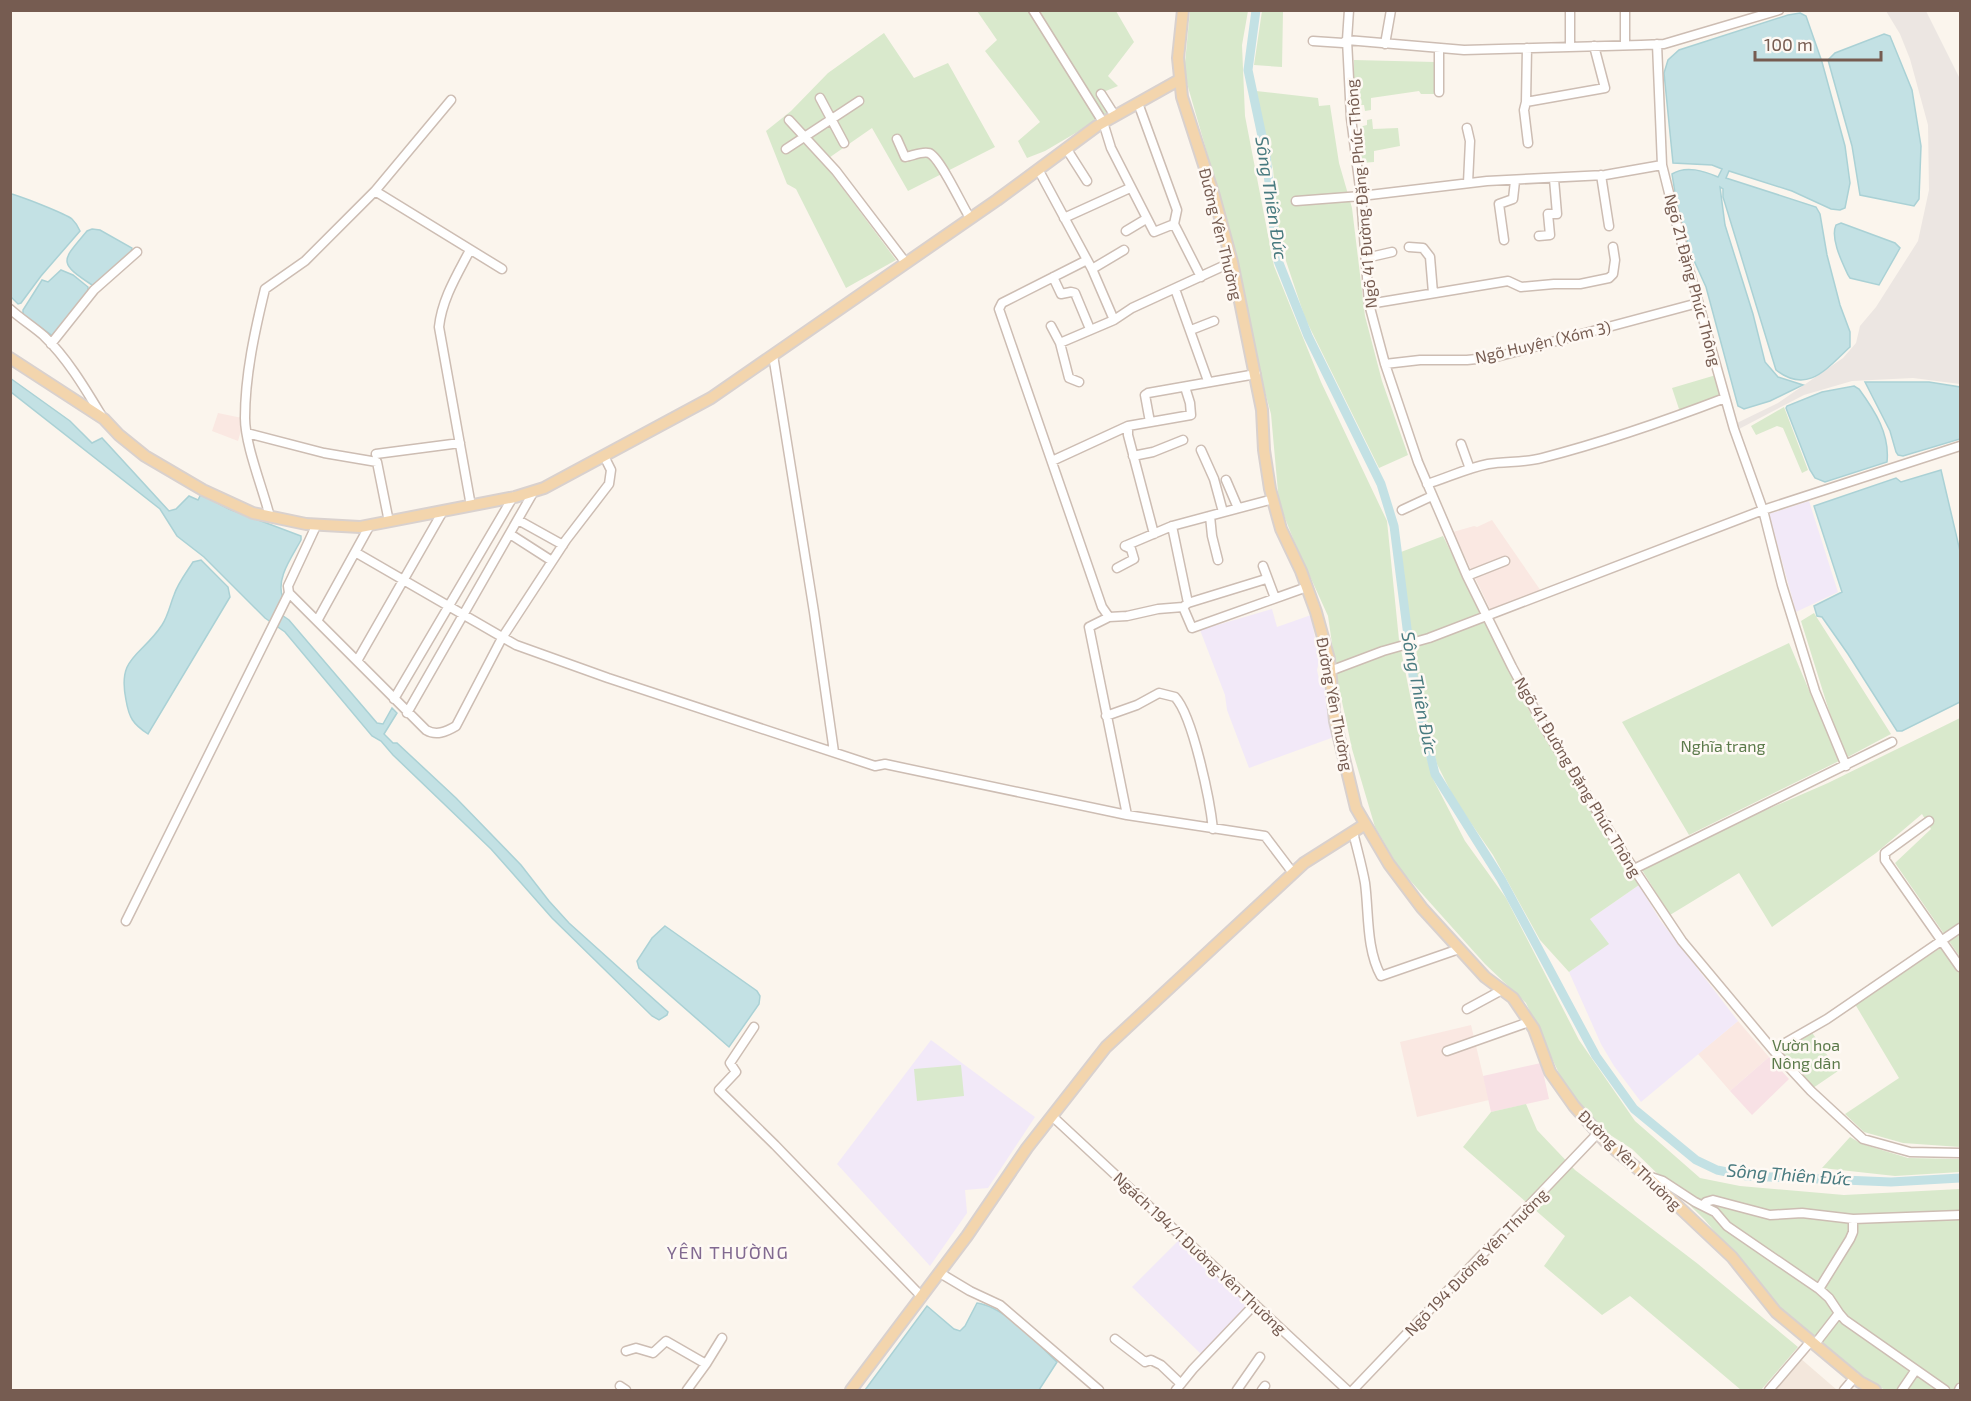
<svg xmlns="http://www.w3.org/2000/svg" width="1971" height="1401" viewBox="0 0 1971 1401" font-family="'Exo 2',sans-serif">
	<rect width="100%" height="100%" fill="#fbf5ed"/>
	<path fill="#f3e7dc" d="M1800 1358 1837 1390H1774Z"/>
	<path fill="#fae8e2" d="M218 413 242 418 244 420 238 441 212 431Z
		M1492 520 1543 594 1494 611 1490 609 1453 532 1474 526 1477 527Z
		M1738 1021 1769 1057 1730 1091 1698 1054Z
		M1471 1025 1489 1100 1417 1117 1400 1042Z"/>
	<path fill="#ece6e2" d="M1886 11H1926L1960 79V384L1913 378 1852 381 1804 395 1739 429 1737 423 1778 403 1843 358 1856 343 1860 326 1876 307 1918 241 1929 190 1928 125 1910 59 1900 34Z"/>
	<path fill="#f2e9f8" d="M1809 501 1838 592 1796 612 1769 514Z
		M1272 609 1277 627 1311 615 1319 662 1317 670 1320 684 1327 691 1334 737 1249 768 1227 710 1225 695 1200 630Z
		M1639 885 1660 920 1738 1021 1641 1102 1614 1066 1601 1044 1569 972 1608 944 1590 919Z
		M931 1040 1035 1117 988 1188 965 1190 967 1213 930 1266 837 1164Z
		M1180 1239 1251 1306 1201 1354 1132 1287Z"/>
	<path fill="#f8e1e5" d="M1769 1057 1789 1079 1752 1115 1730 1091Z
		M1541 1063 1549 1099 1491 1112 1483 1076Z"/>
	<path fill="#d9e9cc" d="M977 11H1116L1134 42 1108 76 1118 86 1096 95 1108 114 1045 151 1027 158 1018 141 1040 122 985 51 997 40Z
		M1190 11H1248L1242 45 1245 116 1274 266 1321 382 1387 521 1399 640 1414 715 1433 779 1465 841 1506 898 1579 1040 1635 1121 1700 1178 1740 1186 1844 1195 1960 1189V1390H1886L1874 1385 1783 1312 1704 1219 1632 1149 1601 1129 1564 1084 1526 1003 1485 964 1399 868 1375 827 1352 749 1337 678 1328 616 1294 541 1279 503 1271 414 1250 337 1235 250 1184 73Z
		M1262 11H1283L1282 67 1254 65Z
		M884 33 914 78 948 63 995 147 908 191 872 128 823 162 896 260 846 288 796 189 787 184 766 131 791 111 828 73Z
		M1354 60 1435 62V94H1421L1419 91 1371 98V110L1365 111 1364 105H1354Z
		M1256 91 1318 98 1319 106 1330 105 1339 163 1352 208 1365 316 1382 381 1408 455 1379 468 1305 318 1280 243 1273 169Z
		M1372 119 1373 129 1398 128 1400 146 1374 151V162L1362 163 1359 127 1367 125V120Z
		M1716 375 1723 397 1680 412 1672 388Z
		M1784 407 1808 470 1802 473 1783 428 1777 426 1756 435 1751 426Z
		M1443 536 1537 726 1639 885 1590 919 1609 944 1569 972 1540 940 1493 855 1455 800 1437 764 1418 690 1401 552Z
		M1814 613 1891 734 1844 759 1801 621Z
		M1789 643 1839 761 1689 835 1622 722Z
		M1960 718V957L1895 863 1931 829 1922 814 1876 853 1772 927 1739 873 1670 915 1642 870 1715 832 1828 783Z
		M1942 947 1960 974V1147L1903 1143 1864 1132 1845 1114 1899 1078 1855 1004Z
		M1811 1031 1838 1071 1813 1088 1776 1050Z
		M961 1065 964 1096 917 1101 914 1069Z
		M1526 1104 1537 1130 1575 1170 1698 1264 1798 1347 1761 1390H1741L1630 1296 1602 1315 1544 1266 1565 1236 1463 1147 1491 1112Z
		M1850 1137 1862 1144 1908 1158 1960 1159V1172L1895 1176 1822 1168Z"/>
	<path fill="#c3e1e4" stroke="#aad1d5" stroke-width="1.5" d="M1800 13 1806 16 1822 62 1845 146 1850 183 1845 208 1840 210 1831 209 1792 191 1729 171 1726 178 1816 207 1820 214 1827 255 1840 305 1850 332V347C1827 368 1808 395 1776 370L1723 197V189L1720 187 1725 225 1753 314 1765 362 1778 377 1803 385 1770 401 1744 409 1738 406 1706 287 1691 254 1677 205 1672 174C1686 165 1704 171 1718 177L1722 169 1712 165 1673 163 1664 73 1668 60 1679 50 1788 15Z
		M1884 34 1890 36 1912 90 1921 146 1919 199 1914 206 1860 195 1852 146 1828 60 1835 53Z
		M11 194C18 195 66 214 72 219 76 223 78 226 80 231L41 276 21 303 18 304 11 297Z
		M1841 223 1895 243 1900 248 1879 285 1850 278 1848 275C1842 262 1830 238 1836 225Z
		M92 229 100 230 132 248 131 252 96 284 92 285C57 262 62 261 87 231Z
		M61 270 73 275 88 287V293L53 336 23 315V310L42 280 48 282Z
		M10 378 70 421 92 443 102 438 169 511 176 509 189 496 198 500 201 494 229 509 301 536V540C292 557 275 579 283 598L276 611 289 620 377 723 383 724 392 708 397 713 384 734 393 743H397L456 798 521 865 549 901 569 923 668 1012 667 1015 659 1020 652 1016 552 918 491 849 393 755 381 741 372 736 285 632 265 618 204 557 177 536 160 509 11 392Z
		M1865 382H1929L1960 387V439L1903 456 1898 455 1896 452 1890 431Z
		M1854 386 1859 389C1875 411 1890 434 1887 462L1825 482 1815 478 1810 470 1786 408 1787 406 1822 392Z
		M1941 470 1960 551V702L1902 731H1897L1848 654 1822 617 1817 616 1814 606 1842 592 1814 506 1896 478 1901 482Z
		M201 560 228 587 230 597 148 734C133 724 129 718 126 700 117 656 141 657 162 625 168 616 170 605 174 595 178 583 186 573 193 562Z
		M665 926 757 991 760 996 759 1004 729 1047 639 968 637 961 652 938Z
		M977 1303C1005 1307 1037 1343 1057 1362L1039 1390H865L927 1306 954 1329 960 1331 965 1326Z"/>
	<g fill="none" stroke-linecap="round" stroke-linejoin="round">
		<path stroke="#c3e1e4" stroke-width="9" d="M1256 10 1248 70 1266 155 1277 258 1308 336 1381 484 1394 526 1415 691 1435 774 1501 879 1596 1056 1634 1109 1696 1160 1717 1170 1747 1176 1891 1182 1960 1178"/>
		<g stroke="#cdbdb3" stroke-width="11">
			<path id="minor" d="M1033 10 1103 122 1111 148 1154 232 1174 224
				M1349 10 1347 40 1351 118 1361 196 1369 304 1385 364 1418 462 1467 576 1512 667 1546 730 1622 851 1682 941 1773 1050 1811 1091 1863 1139 1910 1152 1960 1153
				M1570 10V46
				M1625 10V45
				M1313 41 1343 43 1347 40 1464 50 1641 45 1664 44 1779 10
				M1385 44 1391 10
				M1657 44 1662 165 1680 237 1734 429 1763 510 1782 585 1815 691 1846 766
				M1527 48 1526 102 1524 110 1528 143
				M1439 92V48
				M1101 94 1115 116
				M820 98 844 143
				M1526 102 1605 88 1594 46
				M1138 103 1177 210 1174 224 1201 277
				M789 120 836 171 906 263
				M1467 128 1470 141 1468 183
				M897 139 905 157C912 156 922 151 929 153 940 157 962 206 970 218
				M1066 148 1087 181
				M786 149 859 101
				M1038 169 1092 269 1114 320
				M1601 175 1609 226
				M375 191 502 269
				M1296 201 1361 196 1487 181 1605 175 1662 165
				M1064 218 1130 188
				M1126 231 1146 219
				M1539 236 1550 235 1548 214H1557L1554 179
				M1504 240 1499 204 1513 199 1515 181
				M1409 247 1423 248 1430 257 1433 293
				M470 250C457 275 442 299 439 327L471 506
				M1366 258 1392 252
				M1087 260 1002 303 999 309 1102 607 1109 617
				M1092 269 1124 250
				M1053 277 1061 294 1071 292 1075 293 1090 329
				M1175 289 1208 381
				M1369 304 1508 281 1521 287 1554 284H1580L1609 278 1613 274 1615 260 1613 247
				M10 309C21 319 34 327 44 336 68 359 86 390 103 418
				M1051 326 1060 343 1069 378 1079 382
				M1191 330 1214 321
				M1060 343 1114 320 1132 308 1232 262
				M51 344 94 290 137 252
				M773 355 814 612 834 752
				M1385 364 1420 360H1467L1496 357 1698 303
				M1150 422 1145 395 1148 393 1256 374
				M1128 426V435L1154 534
				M247 433 324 453 377 462 389 522
				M1461 444 1470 469
				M1201 450 1214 479 1223 512
				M376 454 460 443
				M1133 456 1153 452 1183 440
				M1052 461 1128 426 1191 415 1190 403 1185 387
				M1226 480 1238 508
				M1427 484C1447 478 1467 468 1488 464 1506 461 1524 463 1542 458 1604 442 1665 421 1725 398
				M1402 510 1432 496
				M1210 516 1212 536 1218 560
				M270 517C263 489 245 445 245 418 245 375 255 330 265 289L305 261 375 191 451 100
				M518 520 563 545
				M1172 526 1188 603
				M510 534 552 561
				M1125 546 1172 526 1273 499
				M355 552 516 645 608 678 875 766 885 764 1127 815 1265 836 1293 873
				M1263 566 1275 598
				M1117 568 1134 559 1131 549 1125 546
				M1467 576 1505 561
				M289 593 426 730C436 736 446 732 456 726L502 638 566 540 609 484 611 470 604 456
				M1183 607 1192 628 1307 587
				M317 621 370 525
				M357 661 443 511
				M1330 671 1383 651 1429 638 1763 510 1960 446
				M394 699 513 497
				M407 713 534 491
				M1106 716 1137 705 1159 693 1175 697C1193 716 1210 801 1213 829
				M1127 815 1089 627 1109 617 1127 616 1158 609 1183 607 1188 603 1266 579
				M1929 821 1885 853V860L1960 967
				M1353 832C1357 849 1362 866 1365 883 1369 913 1366 949 1381 976L1459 949
				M1634 869 1892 742
				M126 921 289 593 288 586 316 526
				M1467 1009 1502 990
				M754 1027 730 1063 736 1072 719 1090 775 1145 922 1297
				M1773 1050 1827 1019 1960 928
				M1447 1051 1529 1022
				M1052 1116 1347 1390
				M1648 1176 1663 1181 1695 1202 1715 1212 1727 1226 1819 1289 1829 1298 1839 1313 1815 1344
				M1703 1205 1706 1202 1713 1200 1770 1215 1802 1213 1853 1219 1960 1215
				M940 1273 970 1291 1000 1305 1099 1390
				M1819 1289 1850 1239 1853 1232V1219
				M1839 1313 1845 1320 1945 1390
				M1115 1339 1145 1362 1151 1360 1161 1365 1181 1384
				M626 1351 636 1348 653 1353 666 1341 706 1364
				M620 1386 626 1390
				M687 1390 706 1364 722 1338
				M1176 1390 1193 1369 1255 1304
				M1237 1390 1260 1357
				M1262 1390 1265 1386
				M1353 1390 1598 1133
				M1769 1390 1811 1341
				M1844 1390 1855 1377
				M1902 1390 1915 1371
				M1959 1390 1960 1388"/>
		</g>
		<g stroke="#d9d1ce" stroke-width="14">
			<path id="major" d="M1183 10 1178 58 1182 97 1214 196 1232 262 1262 410 1264 450 1270 489 1281 529 1301 571 1316 612 1329 659 1335 721 1356 808 1389 864 1422 908 1485 977 1513 998 1534 1029 1550 1072 1574 1106 1606 1142 1645 1175 1732 1257 1776 1312 1860 1382 1875 1390
				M10 358 104 419 119 435 145 456 203 490 253 513 306 524 360 527 515 497 544 488 711 398 997 200 1097 126 1179 80
				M851 1390 967 1236 1027 1148 1106 1047 1304 863 1364 825"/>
		</g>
		<use href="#minor" stroke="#fff" stroke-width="8"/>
		<use href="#major" stroke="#f3d5ad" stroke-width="10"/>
		<path stroke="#b8abc6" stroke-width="2" stroke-dasharray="9 6" stroke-linecap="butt" d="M1958 10 1960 12"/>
	</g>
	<g text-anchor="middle" stroke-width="5" stroke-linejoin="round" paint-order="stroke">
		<g font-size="16" fill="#765c51" stroke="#fef9f4">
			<text transform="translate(1361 194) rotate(-95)" y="6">Ngõ 41 Đường Đặng Phúc Thông</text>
			<text transform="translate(1221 234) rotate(76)" y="6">Đường Yên Thường</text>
			<text transform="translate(1693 280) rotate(75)" y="6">Ngõ 21 Đặng Phúc Thông</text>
			<text transform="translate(1543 342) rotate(-13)" y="6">Ngõ Huyện (Xóm 3)</text>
			<text transform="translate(1335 704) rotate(79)" y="6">Đường Yên Thường</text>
			<text transform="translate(1578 777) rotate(59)" y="6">Ngõ 41 Đường Đặng Phúc Thông</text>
			<text transform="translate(1630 1160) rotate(44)" y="6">Đường Yên Thường</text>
			<text transform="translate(1200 1253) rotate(43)" y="6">Ngách 194/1 Đường Yên Thường</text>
			<text transform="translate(1476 1262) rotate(-46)" y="6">Ngõ 194 Đường Yên Thường</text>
		</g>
		<g font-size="16" fill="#5b7a4a" stroke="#fef9f4">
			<text x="1723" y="752">Nghĩa trang</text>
			<text x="1806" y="1051">Vườn hoa<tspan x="1806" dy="18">Nông dân</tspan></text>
		</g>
		<g font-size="18" font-style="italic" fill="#487a7f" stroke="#fef9f4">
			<text transform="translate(1271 198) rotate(81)" y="6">Sông Thiên Đức</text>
			<text transform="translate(1419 693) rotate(79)" y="6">Sông Thiên Đức</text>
			<text transform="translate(1789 1175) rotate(4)" y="6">Sông Thiên Đức</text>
		</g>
		<g font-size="18" letter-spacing="1.5" fill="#816990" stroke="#fef9f4">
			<text x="728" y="1259">YÊN THƯỜNG</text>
		</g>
	</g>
	<rect width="1971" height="1401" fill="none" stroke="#765c51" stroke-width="24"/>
	<path d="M1755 51v9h126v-9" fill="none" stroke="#765c51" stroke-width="3"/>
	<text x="1764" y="51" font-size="18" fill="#765c51" stroke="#fef9f4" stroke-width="4.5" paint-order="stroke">100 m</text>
</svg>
